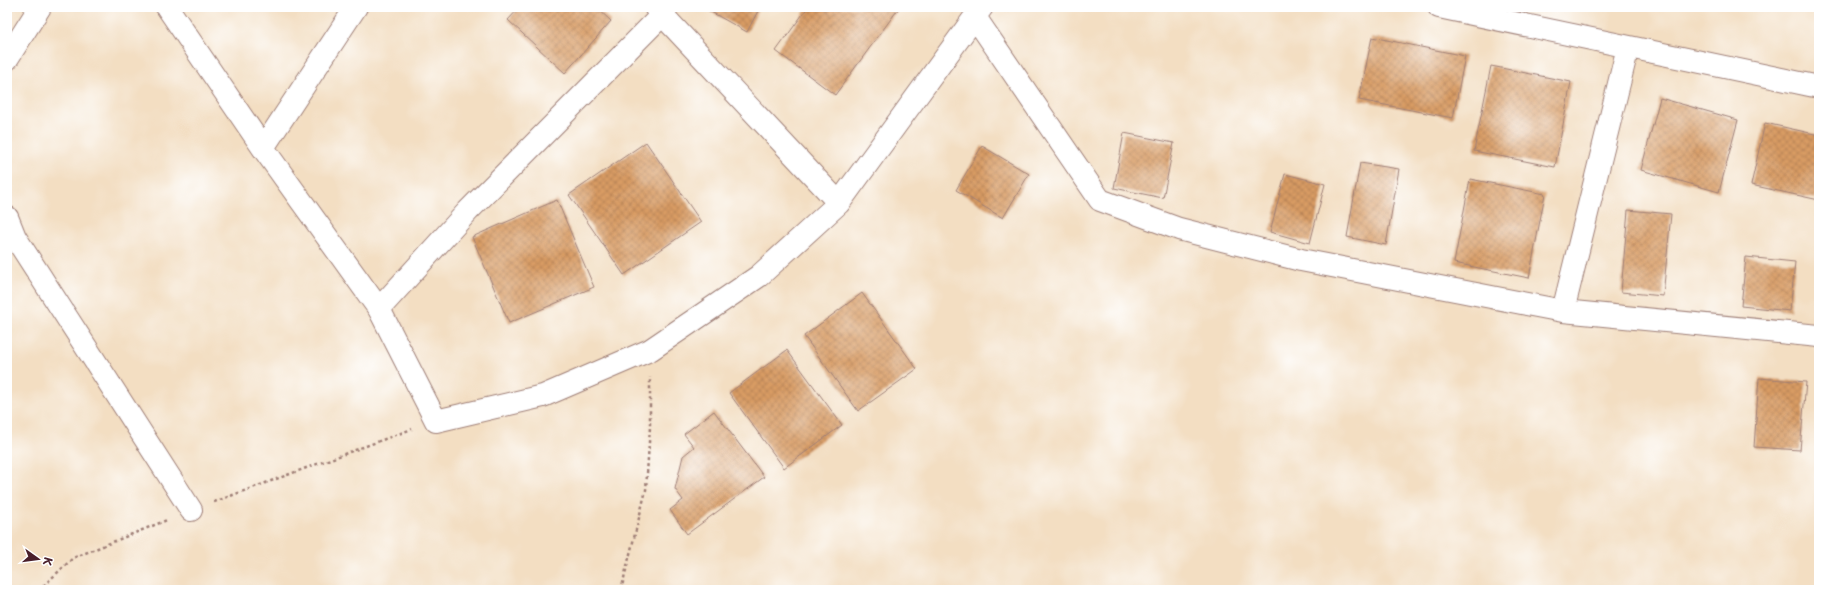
<svg xmlns="http://www.w3.org/2000/svg" width="1826" height="597" viewBox="0 0 1826 597" font-family="'Playpen Sans',sans-serif">
	<defs>
		<pattern id="building-cross-hatch" width="8" height="8" patternUnits="userSpaceOnUse"><rect width="8" height="8" fill="#d89b63"/><path d="M0 0l8 8M0 8l8-8" fill="none" stroke="#b17e52"/></pattern>
	</defs>
	<rect width="100%" height="100%" fill="#fff"/>
	<filter id="ink" filterUnits="userSpaceOnUse"><feTurbulence type="fractalNoise" baseFrequency=".025" numOctaves="2"/><feDisplacementMap in="SourceGraphic" scale="8" xChannelSelector="R" yChannelSelector="G"/><feConvolveMatrix kernelMatrix="1 2 1 2 8 2 1 2 1" color-interpolation-filters="sRGB"/></filter>
	<filter id="wash" filterUnits="userSpaceOnUse"><feTurbulence type="fractalNoise" baseFrequency=".012" numOctaves="4" result="noise"/><feDisplacementMap in="SourceGraphic" scale="16" xChannelSelector="R" yChannelSelector="G"/><feGaussianBlur stdDeviation="0.9" result="paint"/><feColorMatrix in="noise" values="0 0 0 0 0 0 0 0 0 0 0 0 0 0 0 0 0 1.4 0 .05"/><feComposite in="paint" operator="in"/></filter>
	<g filter="url(#wash)">
		<rect width="100%" height="100%" fill="#f3dec2"/>
		<g id="blocks">
			<path fill="url(#building-cross-hatch)" d="M520 7H596L611 21 565 73 508 20Z
				M702 7H760L747 32Z
				M808 7 899 8 835 95 776 51Z
				M1372 37 1465 56 1453 118 1359 100Z
				M1491 66 1571 82 1555 167 1474 151Z
				M1660 98 1738 120 1719 192 1641 170Z
				M1765 123 1819 135V200L1751 185Z
				M1124 133 1174 143 1163 198 1114 188Z
				M646 142 701 222 624 275 569 195Z
				M982 146 1029 174 1003 218 956 190Z
				M1360 163 1399 169 1386 245 1347 237Z
				M1285 174 1325 184 1310 243 1270 232Z
				M1470 179 1545 194 1529 278 1454 263Z
				M557 200 594 287 509 323 472 237Z
				M1628 210 1671 214 1663 296 1621 292Z
				M1746 257 1795 262 1790 311 1741 306Z
				M862 293 917 369 858 411 804 336Z
				M787 350 842 425 784 468 729 393Z
				M1759 378 1806 382 1800 450 1754 447Z
				M714 411 764 477 687 534 670 510 683 500 675 489 683 456 694 447 684 434Z"/>
		</g>
	</g>
	<g filter="url(#ink)">
		<use href="#blocks" fill-opacity="0" stroke="#9e7e76" stroke-width="1"/>
		<g fill="none" stroke-linecap="round" stroke-linejoin="round">
			<g stroke="#9e7e76" stroke-width="24">
				<path id="street" d="M167 7 263 148 379 309 436 421 543 396 650 350 759 276 839 203 982 7
					M655 7 839 203
					M1439 7 1819 87
					M975 17 1100 200 1179 229 1301 260 1563 311 1819 336
					M7 59 40 7
					M263 148 356 7
					M7 217 15 237 191 510
					M379 309 468 211 663 14 667 7
					M1563 311 1628 47"/>
			</g>
			<path stroke="#9e7e76" stroke-width="2.5" stroke-dasharray="3 3" stroke-linecap="butt" d="M214 502 412 429
				M39 590 73 558 167 520
				M621 590 646 490 650 427V377"/>
			<use href="#street" stroke="#fff" stroke-width="22"/>
		</g>
	</g>
	<rect width="1826" height="597" fill="none" stroke="#fff" stroke-width="24"/>
	<g transform="translate(38 559) rotate(104)" stroke="#ffffff" stroke-width="3" paint-order="stroke">
	<path d="M0-3L7 15L0 10L-7 15Z" fill="#4a1f2b"/>
	<text y="-6" font-size="11" font-weight="bold" text-anchor="middle" fill="#4a1f2b">K</text>
	</g>
</svg>
